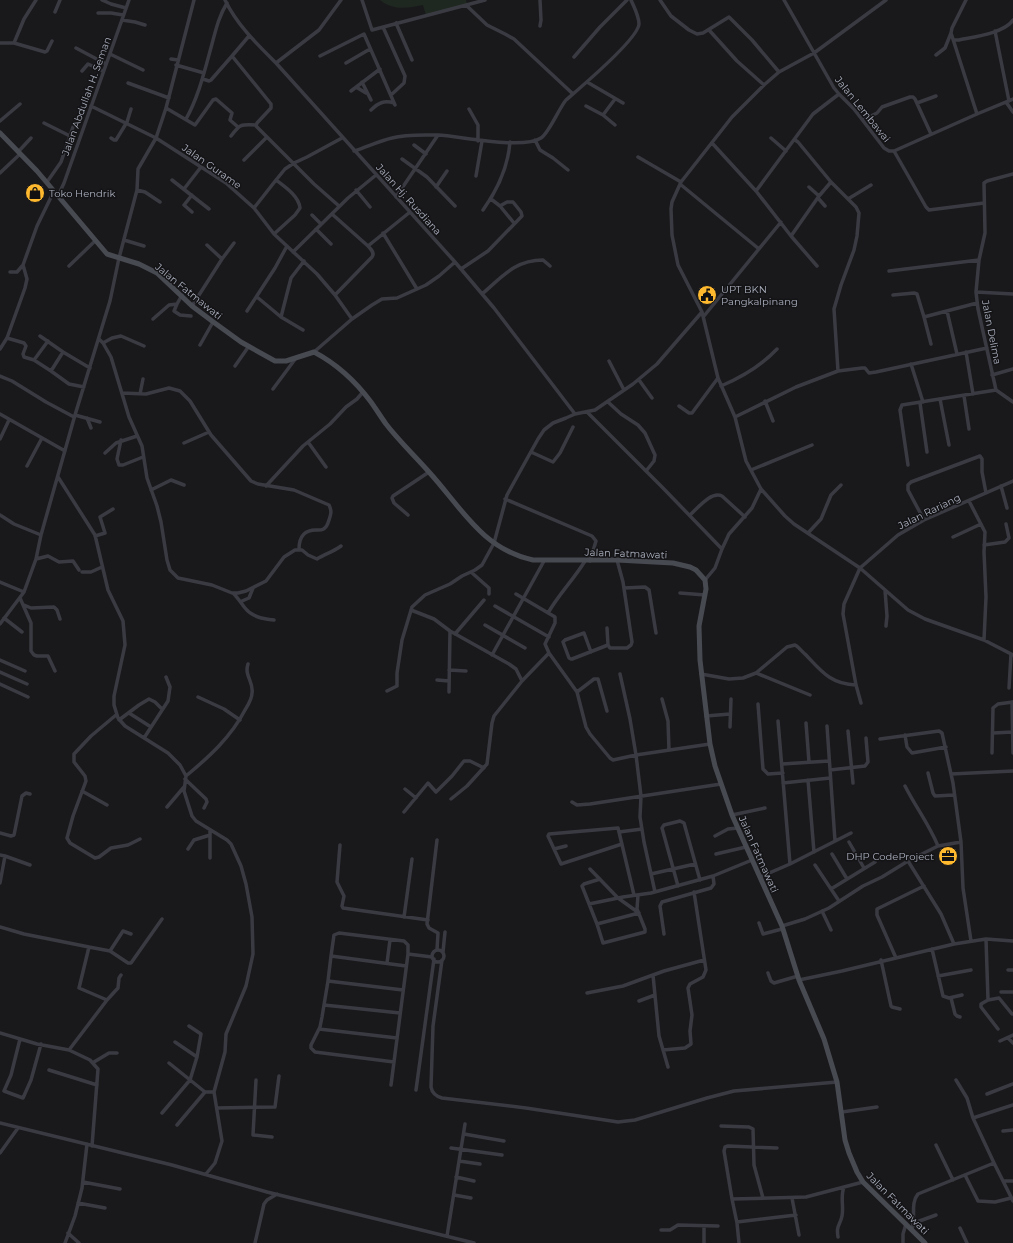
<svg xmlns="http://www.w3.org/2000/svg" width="1013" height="1243" viewBox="0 0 1013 1243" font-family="Montserrat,sans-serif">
	<rect width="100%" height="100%" fill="#19191c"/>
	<path fill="#1f2820" d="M380 0H466L467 4 426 15 423 5C408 8 393 11 380 0Z"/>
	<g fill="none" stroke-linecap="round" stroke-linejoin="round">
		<path stroke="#3a3b42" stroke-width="3.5" d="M102 0 111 4 126 8
			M225 0C237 25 257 44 276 63L455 262 494 308 575 414
			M362 0 372 30 485 0
			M660 0 671 16 689 30 697 34 703 33 729 17 752 40 779 72
			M784 0 834 88 839 94 854 109 884 148 889 151H894L977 114 1013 99
			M966 0 952 28 951 33 977 114
			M466 5 487 25 505 34 514 39 573 94
			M55 12 60 0
			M98 13H111L123 15
			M122 20 135 22 145 25
			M396 23 412 60
			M540 26 541 20 540 0
			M383 27 405 76 404 83 391 95
			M709 30 737 61 764 85
			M995 31 1009 101
			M249 36 232 56 271 104V108L257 123 256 126 314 184 339 206
			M954 40H959C973 37 1005 33 1013 20
			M0 43H14L24 19 36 0
			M14 43 45 52 47 51 52 41
			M76 48 106 64
			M110 54 143 70
			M936 55 945 48 951 33
			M320 56 364 34 395 105
			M574 57 600 27 627 0
			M171 59 178 60
			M276 63 319 30 341 0
			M346 63 370 49
			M176 65 204 73
			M82 71 88 64 103 71
			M203 79 209 81 211 80 232 56
			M362 82 371 100
			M587 82 623 103
			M128 83 169 98
			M356 87 366 93
			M351 91 380 69
			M1006 102 1013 112
			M917 103 936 96
			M91 106 156 138 226 183 254 208 274 234 317 274 335 295 352 319
			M586 106 603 115 615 99
			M166 108 195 125 213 100 216 99 232 113 230 120 238 127
			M469 109 478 125V141
			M371 110C378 103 384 100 394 103
			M603 115 615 125
			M186 119C199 96 205 69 212 44 216 29 219 16 227 3
			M863 120 877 113 882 107 910 97H913L915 99 931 134
			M0 121 20 104
			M44 123 70 136
			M231 136C240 124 241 124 256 125
			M111 138 114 140H116L127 122 131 109
			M771 138 786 151
			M535 140 540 150 553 158 568 170
			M795 140 798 142 831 182 856 207 859 213 857 236 854 250 841 285 834 309 838 371
			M712 143 756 191 791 236 817 266
			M414 145 426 154
			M354 151C367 147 379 141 392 138 406 134 423 135 438 135 460 136 522 150 541 138 549 133 558 110 566 100 580 88 638 39 639 24 639 16 634 7 631 0
			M894 151 926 207 929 210 984 203
			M18 152 31 138
			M638 157 681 182
			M402 159 427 177 455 206
			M244 160 267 137
			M0 173 20 154
			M476 176 482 141
			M172 180 209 209
			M47 182 61 162 73 127
			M680 184 759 249
			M436 187 447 171
			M809 187 819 196
			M184 189 201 167
			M137 190 145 192 160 202
			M356 190 370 207
			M756 191 813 114 839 94
			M58 196 64 183 129 0
			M396 197 438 135
			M818 198 825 206
			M491 199 500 206 514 223
			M848 199 871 185
			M254 208 276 180 285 169 294 163 307 157 342 138
			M483 210C498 189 508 168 510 142
			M192 212 184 205 192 195
			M332 214 368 246C371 249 375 253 372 257L335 295
			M312 215 321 224
			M316 229 331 244
			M383 233 417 289
			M274 234 295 215 300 208C299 196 284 186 276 180
			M791 236 819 196 831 182
			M124 240 144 246
			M368 246 410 212
			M293 252 348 198 376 175
			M222 259 234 243
			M69 266 95 241
			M461 269 488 251 522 216 521 212 513 202H507L500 206
			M889 271 979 260
			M10 272H17L23 265 37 226 54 191
			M976 292 979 260 985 233 984 183 987 181 1013 174
			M482 294C502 277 515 260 543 260L550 266
			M1013 294 976 292 978 309 996 390 1013 402
			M182 295 177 304 174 311 180 315 191 316
			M893 295 914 293 917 294 924 317 977 303
			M257 297 281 317 303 330
			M192 306 222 259 207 245
			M247 311 275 268 287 246
			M947 311 957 354
			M702 312 718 378 735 417 746 461 761 489 785 516 794 524 860 568 908 610 925 619 984 640 1013 655
			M704 316 781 222
			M281 317 291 278 304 261
			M924 317 931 344
			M153 319 169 305 177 304
			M40 336 63 352
			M7 338 24 343 26 346 23 354 24 357 34 360 51 371
			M99 339 103 343 111 357 129 417 142 446 147 478 157 506 161 522 167 560 170 570 178 578 212 585 232 593H238L246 591 266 581 284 557 295 550H302L308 555 317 559C325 554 333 552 341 546
			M103 343 112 338 121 336 144 346
			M200 345 213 322
			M0 349 7 338 25 288 27 279 23 265
			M314 352 352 319 372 305 382 299 397 298 426 285 439 276 455 262
			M966 352 973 394
			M34 360 48 341
			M609 361 624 390
			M911 364 923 402
			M235 366 249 346
			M992 375 1013 369
			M0 376 12 381 46 402 74 417
			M639 380 652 398
			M721 386C742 377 761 366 777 349
			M84 387 69 384 51 371 63 352 90 368
			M273 389 296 358
			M122 393 146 394 169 388 180 391 190 401 211 435 251 481 258 484 294 490 329 505C332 511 331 514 329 520 324 538 314 524 304 534 300 538 299 544 299 549
			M140 394 143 379
			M964 396 969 429
			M940 399 949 445
			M765 401 773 421
			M608 402 621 414 638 425 645 433 655 455 654 461 646 471
			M920 403 927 452
			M679 406 689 413H692L718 378
			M588 413 663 488 722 549
			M0 414 65 451
			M75 415 100 422
			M735 417 796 387 838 371 862 368H865L869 373 876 372 987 348
			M87 418 91 428
			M0 439 9 420
			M121 440 117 459 119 465H123L143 457
			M308 442 326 467
			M184 443 209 432
			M531 452 553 462 560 453 573 427
			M105 453 116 443 137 436
			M908 465 900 410 902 405 996 390
			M27 466 42 438
			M751 470 812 445
			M58 477 95 535 108 590 123 621 125 645 114 696V705L118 718 125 726 168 753 180 765 186 776 184 791 192 816 196 821 227 840 231 844 241 866 246 884 252 917 253 954 246 986 226 1034 225 1052 214 1092 222 1141 215 1163 206 1174
			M266 486 303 446 330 424 346 407 357 399 363 392
			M1001 486 1007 508
			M151 490 171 480 184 485
			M505 499 592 536 596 541 590 561
			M969 501 985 532 984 552 986 597 984 640
			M0 515 14 524 41 535
			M408 515 394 503 392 498 393 496 429 472
			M690 515C698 508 711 491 722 496L745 517
			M924 520 908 490V485L911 482 980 456 982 459V472L986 493
			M808 533 821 519 831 495 841 485
			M95 536 105 533 100 517 113 509
			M953 537 981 524
			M984 545 1005 542 1009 538 1006 524
			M36 559 48 556 59 562 73 561 79 570
			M82 572H91L102 567
			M471 572 489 588V594
			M705 580 715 568 722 549 729 534 752 508 761 489
			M0 582 24 592
			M624 588 645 587 649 590 656 633
			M885 590 887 616 886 626
			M233 593C238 598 241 603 245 608 252 617 263 619 274 620
			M680 593 705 595
			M516 594 555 617V623L545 644 549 653
			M20 598 31 623V651L34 655 37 656H48L55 671
			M242 601 249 598 253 588
			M24 605 31 608 54 607 57 610 60 619
			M495 606 549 637
			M411 610 434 619 450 631 509 664 516 669 522 681
			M548 613C559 594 574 579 585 561
			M4 618 22 632
			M0 624 24 592 36 559 41 535 75 415 110 301 119 258 137 190 138 169 156 138 166 108 194 0
			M485 625 525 648
			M607 628 608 645 610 648H627L631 645 632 642 623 582 617 560
			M455 634 484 600
			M591 652 584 633 565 640 563 642 569 658 571 659H572L608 645
			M492 655 544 561
			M0 660 25 671
			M449 670 466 671
			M0 672 27 684
			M756 673 810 695
			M620 674 630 719 636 755 641 796 640 817 644 842 655 892
			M701 674 729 679 743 678 756 673 787 647 795 645C799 647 802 652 806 655 822 672 831 684 856 685
			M437 680 449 681
			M0 684 28 697
			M1009 688 1011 654
			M387 691 397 686V673L402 640 412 607 425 595 450 584 462 576 475 570 482 565 494 543 507 495 538 439 544 430 553 423 566 418 575 414 595 410 633 384 657 364 702 312 678 265 672 235 671 209 672 202 681 182 732 117 764 85 779 72 814 53 886 0
			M449 692 450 631
			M198 697 224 709 240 720
			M662 699 668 721 669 750
			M1012 702 1013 753
			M861 703 856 685 843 614 844 604 860 568 898 535 924 520 1013 481
			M758 704 763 769 768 774 783 773
			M607 711 598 679H594L577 692 586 727 590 734 610 758 613 760 636 755 710 744
			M129 713 151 727
			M116 715 91 736 74 754V762L85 776 86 781 73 816 67 838 70 843 95 858 99 857 111 848 128 845 140 839
			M706 716 730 714
			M119 720 139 705 149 699 155 702 162 709
			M778 721 790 864
			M806 723 809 762
			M827 726 835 841
			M730 727 731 699
			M848 731 853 783
			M993 733 1013 732
			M905 735 907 747 912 753 946 747
			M144 738 168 701 170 687 166 677
			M880 739 939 731 942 733 953 783 961 842 963 888 971 941
			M992 753 993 708 998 704 1013 702
			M782 764 829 761
			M830 770 865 766 868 762 866 738
			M928 773 933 793 935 796 954 795
			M951 774 1013 771
			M186 776C209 757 231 737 245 710 248 705 252 699 252 693 254 682 244 676 248 664
			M185 779 206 799 207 802 204 808
			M808 780 814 852
			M783 783 830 778
			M905 786C915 806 929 824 938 846
			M405 789 416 798
			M82 791 107 805
			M451 799 467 786 487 764 492 723 494 716 522 681 549 653 577 692
			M572 802 577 805 590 804 721 784
			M167 807 184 787
			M404 812 428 783 436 792 452 776 464 761H470L484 768
			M732 815 765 808
			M619 832 634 895
			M0 833 11 836 14 835 22 796 26 793 30 794
			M715 836 728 829 738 828
			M437 840 427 924 429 928 438 933 437 950
			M849 842 864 868
			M622 844 561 864 548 836 549 834 618 828 619 832 642 829
			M340 845 337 882 344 896 342 906 343 908 428 920
			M188 849 194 840 210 835
			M554 849 566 846
			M716 854 746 847
			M832 854 847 879
			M0 855 5 856 0 883
			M5 856 30 865
			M210 858V830
			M815 865 839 901
			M590 869 618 898 639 913 597 924
			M651 874 695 864
			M760 877 790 864 851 833
			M600 879 584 884 582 886 597 924 603 943 645 932V929L637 909 638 895
			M678 886 662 828 664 825 680 821 684 823 700 880
			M831 889 875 862
			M589 904 623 897 651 893 713 876 752 860
			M822 911 831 930
			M404 917 412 859
			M759 923 763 934 782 929
			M782 926 805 919 829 908 863 886 882 877 908 861
			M0 927 24 934 89 947 79 988 107 1000 69 1050 37 1044 0 1033
			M664 934 660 906 662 902 711 888 714 884 713 876
			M986 939 988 1000
			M954 944 941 914 908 861 938 846 961 842
			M89 947 110 951 128 963H131L162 919
			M932 949 943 996 949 998 962 995
			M432 956a6 6 0 1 1 12 0a6 6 0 1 1-12 0Z
			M110 951 123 931 131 934
			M443 952 445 932
			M408 954 432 957
			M896 958 877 915V909L924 886
			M442 960 433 1026 431 1087C432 1093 435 1096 442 1098L526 1108 618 1122 635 1120 707 1098 734 1091 837 1082
			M881 960 891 1006 892 1007 900 1009
			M387 963 390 940
			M1008 970H1013
			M768 973 771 981 774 983 798 976
			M938 976 971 970
			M799 980 842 971 954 944 986 939 1013 941
			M328 981 331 956
			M1001 992H1013
			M587 993 623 986 653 975
			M951 998 955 1014 957 1016 960 1017
			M107 1000 118 988 119 978 121 975
			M639 1001 655 995
			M324 1005 400 1013
			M319 1029 397 1038
			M998 1029 981 1007V1004L988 1000 999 998 1012 1014
			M1008 1038 1013 1043
			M20 1039 11 1075 4 1091 23 1098 31 1080 41 1044
			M1000 1041 1013 1035
			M175 1042 197 1057
			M69 1050 90 1060 98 1069 92 1146
			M663 1050 685 1048 691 1044 690 1031 692 1015 688 988 690 984 703 977 706 970 694 892
			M94 1062 109 1053H117
			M394 1062 315 1052 311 1048V1045L320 1027 322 1017 328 981 403 990
			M169 1063 205 1092H214
			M668 1067 659 1036 653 975 664 971 704 960
			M49 1070 97 1085
			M256 1080 253 1135 272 1137
			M956 1080 967 1098 973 1118
			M391 1085 408 954V945L404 941 339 933 334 935 331 956 406 966
			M416 1090 434 959
			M987 1094 1013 1084
			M217 1108 275 1107 279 1076
			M842 1112 877 1107
			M162 1113 190 1080 197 1057 201 1034 189 1026
			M0 1123 172 1165 267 1192 474 1243
			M177 1125 205 1092
			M721 1126 749 1127 753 1129 754 1165 763 1198
			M1003 1131 1013 1130
			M464 1134 504 1141
			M936 1145 953 1180
			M451 1148 502 1155
			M777 1148 728 1146 725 1147 724 1151 732 1199 806 1197 863 1182
			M0 1153 18 1128
			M459 1161 480 1164
			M994 1163 973 1118 1013 1105
			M965 1175 978 1201 995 1202 1011 1198
			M456 1177 474 1181
			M1004 1181H1013
			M83 1182 120 1189
			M454 1195 471 1198
			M792 1198 799 1235
			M732 1199 737 1223 739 1243
			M78 1203 105 1208
			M737 1222 796 1215
			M914 1223 936 1215
			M960 1228 967 1243
			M912 1229C916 1218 910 1203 918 1194L994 1163 1013 1201
			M661 1230H670L678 1225 718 1226
			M68 1233 79 1243
			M447 1236 465 1124
			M838 1237C836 1225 840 1226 842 1216 844 1206 840 1197 844 1187
			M65 1243 75 1216 82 1188 87 1144
			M255 1243 264 1204 267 1200 277 1194
			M704 1243V1226
			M903 1243V1234L906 1224"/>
		<path stroke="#484a52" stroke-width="5" d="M0 133 37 171 107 254 139 264 157 273 192 306 212 321 241 342 275 361H286L314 352C335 363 356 382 371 402 376 409 381 417 386 424 399 441 415 456 429 472 461 507 482 549 533 560H617L673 563 690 567 696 570 705 580 706 589 699 626 700 660 710 744 715 766 732 815 782 926 799 980 824 1039 837 1082 845 1140 849 1153 857 1172 863 1182 925 1243"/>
	</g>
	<defs>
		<g id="shop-disc" transform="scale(1)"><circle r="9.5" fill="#ffb92f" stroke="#141417"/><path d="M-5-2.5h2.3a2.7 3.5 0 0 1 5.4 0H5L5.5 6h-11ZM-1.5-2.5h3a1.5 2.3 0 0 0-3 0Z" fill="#111"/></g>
		<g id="civic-disc" transform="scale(1)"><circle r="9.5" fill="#ffb92f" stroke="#141417"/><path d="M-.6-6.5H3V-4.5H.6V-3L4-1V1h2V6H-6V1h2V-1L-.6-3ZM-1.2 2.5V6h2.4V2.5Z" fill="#111"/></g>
		<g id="office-disc" transform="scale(1)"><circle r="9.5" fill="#ffb92f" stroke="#141417"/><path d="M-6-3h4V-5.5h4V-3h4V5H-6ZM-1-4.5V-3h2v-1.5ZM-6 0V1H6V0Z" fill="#111"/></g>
	</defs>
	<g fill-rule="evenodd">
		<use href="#shop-disc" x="35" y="193"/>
		<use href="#civic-disc" x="707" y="295"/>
		<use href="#office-disc" x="948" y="856"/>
	</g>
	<g text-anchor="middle" stroke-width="3" stroke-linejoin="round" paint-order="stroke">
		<g font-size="10" fill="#abb0bd" stroke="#141417">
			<text transform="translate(86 96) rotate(-70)" y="4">Jalan Abdullah H. Seman</text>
			<text transform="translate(863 109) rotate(51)" y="4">Jalan Lembawai</text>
			<text transform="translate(212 166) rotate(35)" y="4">Jalan Gurame</text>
			<text transform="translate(409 199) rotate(48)" y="4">Jalan Hj. Rusdiana</text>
			<text transform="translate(189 291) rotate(39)" y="4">Jalan Fatmawati</text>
			<text transform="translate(992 332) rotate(79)" y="4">Jalan Delima</text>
			<text transform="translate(929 511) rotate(-26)" y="4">Jalan Rariang</text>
			<text transform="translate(626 553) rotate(2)" y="4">Jalan Fatmawati</text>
			<text transform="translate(759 854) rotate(66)" y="4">Jalan Fatmawati</text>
			<text transform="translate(898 1203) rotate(45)" y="4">Jalan Fatmawati</text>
		</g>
		<g font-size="10" fill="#abb0bd" stroke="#141417" text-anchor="start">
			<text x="49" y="197">Toko Hendrik</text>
			<text x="721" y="293">UPT BKN<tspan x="721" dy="12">Pangkalpinang</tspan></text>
			<text x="934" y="860" text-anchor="end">DHP CodeProject</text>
		</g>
	</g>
</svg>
